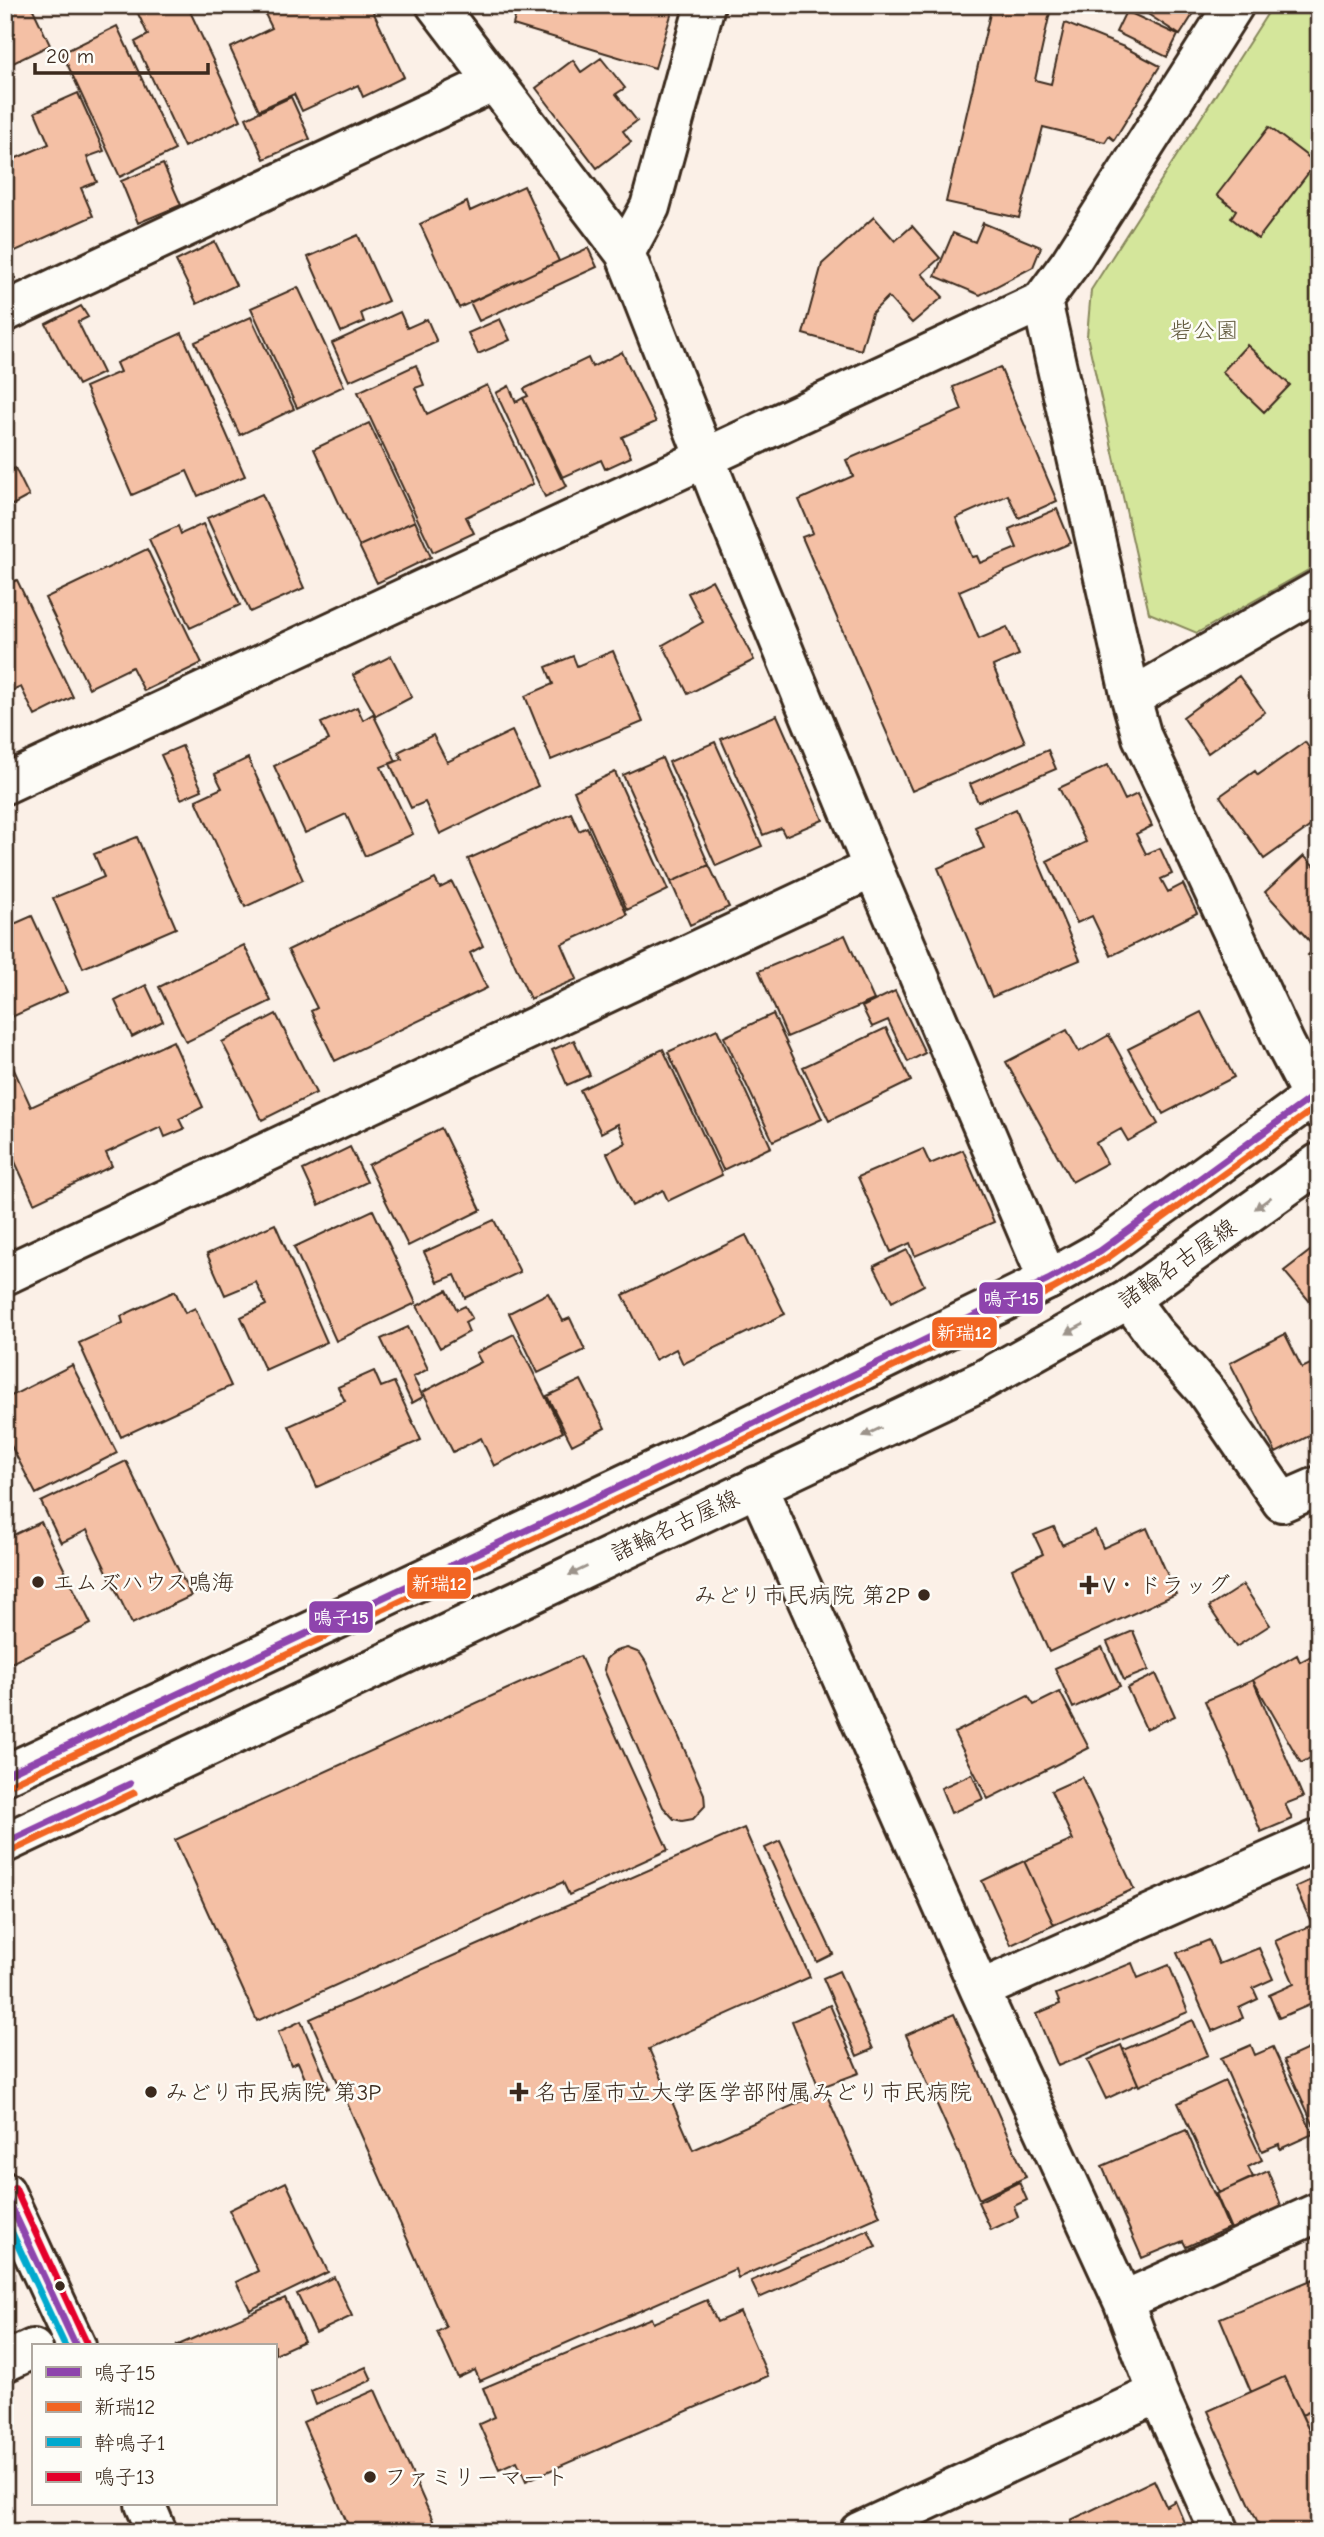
<svg xmlns="http://www.w3.org/2000/svg" width="1324" height="2537" viewBox="0 0 1324 2537" font-family="'Comic Neue','Klee One',sans-serif">
	<rect width="100%" height="100%" fill="#fbf0e7"/>
	<filter id="ink" filterUnits="userSpaceOnUse"><feTurbulence type="fractalNoise" baseFrequency=".0143" numOctaves="2"/><feDisplacementMap in="SourceGraphic" scale="14" xChannelSelector="R" yChannelSelector="G"/><feConvolveMatrix kernelMatrix="1 2 1 2 8 2 1 2 1" color-interpolation-filters="sRGB"/></filter>
	<g filter="url(#ink)">
		<path fill="#d4e69b" stroke="#88885c" stroke-width="2" d="M1273 5H1319V564L1197 633 1149 613 1087 336 1091 290Z"/>
		<path fill="#f4c0a5" stroke="#3b2a1e" stroke-width="2" d="M5 5H31L50 45 5 67Z
			M134 5H187L241 120 184 147 135 42 148 35Z
			M273 5H370L404 77 363 97 358 85 302 111 294 94 259 110 230 48 272 28 263 10Z
			M518 5H674L655 68 513 25Z
			M992 5H1043L1051 8 1035 80 1051 84 1065 23 1124 47 1160 66 1114 140 1109 136 1105 142 1043 127 1019 218 946 202Z
			M1138 5H1199L1180 35 1137 7Z
			M1126 11 1178 35 1167 57 1116 32Z
			M117 26 175 150 120 177 62 53Z
			M601 58 625 88 616 94 637 121 623 131 631 142 597 168 536 88 573 60 581 72Z
			M78 93 104 151 87 157 97 182 81 188 93 216 11 253 5 240V163L49 144 35 112Z
			M291 97 310 139 264 159 246 118Z
			M1269 127 1316 163 1258 239 1231 218 1236 210 1217 195Z
			M163 164 181 205 138 223 121 181Z
			M524 186 559 261 459 308 420 224 467 202 470 211Z
			M874 217 895 241 912 226 940 258 922 274 943 297 912 323 888 297 872 313 861 350 803 334 822 264Z
			M983 223 1041 247 1033 267 980 295 935 276 953 233 975 242Z
			M358 235 388 301 361 313 364 322 341 332 308 257Z
			M215 242 236 285 197 304 176 261Z
			M588 248 597 267 479 321 470 302Z
			M5 258 15 278 5 283Z
			M298 287 344 386 297 408 251 308Z
			M81 306 88 317 78 322 103 373 78 385 46 324Z
			M400 312 407 328 427 319 437 342 349 381 332 343Z
			M251 317 294 409 240 435 195 342Z
			M500 319 510 340 478 354 468 333Z
			M182 333 245 476 198 496 187 471 132 495 85 387 120 372 116 363Z
			M1247 345 1290 385 1264 412 1222 372Z
			M622 352 656 422 622 437 631 457 605 469 601 460 561 478 523 398 528 396 524 389 588 358 592 367Z
			M416 365 424 385 415 388 427 414 487 385 533 484 466 517 474 533 433 552 358 392Z
			M1000 367 1057 501 1019 518 1008 495 956 518 972 557 977 556 980 563 1017 548 1009 529 1057 509 1071 543 959 591 979 639 1007 627 1019 655 993 666 1025 742 912 791 802 537 813 533 799 500 853 476 846 460 962 410 953 387Z
			M509 386 516 402 523 398 567 486 545 497 496 393Z
			M369 423 415 521 359 546 314 449Z
			M15 468 29 496 5 509V473Z
			M262 494 304 588 250 612 207 518Z
			M415 521 431 557 377 583 359 546Z
			M203 524 240 605 190 628 149 539 178 526 181 534Z
			M147 549 202 663 144 691 132 667 89 688 45 598Z
			M17 580 73 697 35 716 21 687 5 694V585Z
			M712 580 754 660 688 694 663 645 703 622 688 593Z
			M613 651 643 722 551 760 525 696 553 684 546 667 573 656 577 666Z
			M391 656 412 697 376 716 353 675Z
			M1239 676 1265 712 1208 753 1183 717Z
			M357 707 363 720 373 714 396 761 381 767 413 834 365 856 346 814 305 833 274 766 329 740 321 723Z
			M777 715 823 820 785 836 781 828 763 835 721 739Z
			M512 731 538 786 440 834 425 802 411 808 390 764 402 759 398 752 433 735 447 762Z
			M715 742 762 846 716 866 669 762Z
			M1305 742 1319 762V820L1264 859 1220 796 1255 771 1258 775Z
			M182 746 202 790 181 799 161 755Z
			M1048 750 1056 769 978 802 970 784Z
			M248 758 303 880 245 907 196 800 222 788 215 774Z
			M662 758 709 865 671 882 623 775Z
			M1108 765 1125 800 1137 794 1152 826 1136 834 1146 854 1160 848 1172 874 1161 879 1168 892 1183 884 1197 913 1111 956 1092 916 1077 923 1047 861 1086 842 1059 788Z
			M615 772 668 890 627 910 574 791Z
			M1016 809 1080 960 992 997 938 868 984 848 975 827Z
			M571 813 579 831 587 827 627 915 562 944 577 979 530 999 468 859Z
			M137 837 176 928 83 968 53 898 104 877 94 854Z
			M1304 856 1316 868 1319 866V967L1308 955 1316 948 1265 892Z
			M709 865 729 907 690 925 671 882Z
			M435 879 440 888 452 882 483 946 470 953 487 988 335 1061 311 1011 317 1008 288 950Z
			M32 916 67 992 5 1020V928Z
			M845 935 874 1000 787 1037 759 971Z
			M244 945 271 1001 186 1042 159 987Z
			M146 985 163 1021 132 1037 115 1001Z
			M895 991 925 1053 908 1062 888 1020 872 1027 862 1007Z
			M1201 1012 1234 1077 1163 1114 1128 1049Z
			M276 1014 316 1093 262 1120 222 1042Z
			M773 1014 822 1119 773 1141 724 1037Z
			M886 1028 911 1081 829 1121 803 1067Z
			M717 1029 771 1147 723 1170 668 1052Z
			M1067 1030 1079 1052 1109 1035 1158 1124 1128 1141 1121 1129 1096 1143 1107 1163 1072 1182 1006 1062Z
			M574 1040 590 1075 567 1085 552 1050Z
			M173 1041 203 1107 179 1119 184 1129 165 1137 161 1127 106 1153 112 1166 34 1203 5 1140V1050L31 1107Z
			M663 1049 722 1175 668 1201 663 1190 632 1206 607 1153 626 1143 618 1124 601 1133 580 1090Z
			M441 1128 481 1210 408 1246 368 1165Z
			M350 1147 367 1182 319 1205 303 1170Z
			M923 1149 930 1164 963 1150 994 1222 915 1256 910 1243 891 1252 858 1177Z
			M373 1210 416 1303 336 1341 294 1247Z
			M494 1220 520 1272 465 1298 455 1275 438 1282 424 1252Z
			M275 1224 327 1342 265 1370 241 1317 266 1305 256 1282 225 1295 207 1254Z
			M746 1235 785 1314 683 1364 676 1349 655 1360 623 1295Z
			M1319 1244V1307L1316 1309 1284 1271Z
			M907 1250 924 1285 892 1302 874 1266Z
			M447 1290 457 1310 465 1306 472 1318 465 1322 469 1332 440 1348 417 1306Z
			M175 1291 185 1313 195 1308 231 1386 121 1437 79 1343 123 1323 121 1316Z
			M548 1293 563 1321 570 1318 585 1350 538 1373 509 1313Z
			M408 1327 428 1369 413 1377 423 1397 412 1403 381 1339Z
			M514 1334 563 1432 494 1466 481 1438 453 1452 423 1392 481 1362 476 1353Z
			M1285 1334 1302 1368 1319 1360V1431L1276 1453 1230 1363Z
			M72 1365 117 1453 36 1494 5 1434V1399Z
			M374 1371 381 1387 394 1382 421 1440 317 1487 289 1426 345 1401 338 1387Z
			M581 1380 605 1428 572 1445 547 1396Z
			M126 1461 191 1596 132 1624 87 1530 61 1543 41 1502Z
			M41 1522 91 1624 5 1666V1539Z
			M1054 1527 1062 1545 1095 1530 1103 1548 1147 1528 1176 1594 1049 1652 1012 1569 1043 1554 1034 1535Z
			M1243 1585 1270 1625 1236 1647 1209 1607Z
			M1133 1631 1149 1670 1124 1680 1107 1642Z
			M1102 1647 1120 1686 1073 1708 1055 1668Z
			M627 1648 640 1653 646 1662 704 1794 705 1806 693 1819 682 1821 674 1819 663 1807 604 1670 606 1659 609 1656 616 1651Z
			M1319 1652V1753L1301 1763 1253 1680 1297 1655 1300 1662Z
			M580 1656 668 1850 569 1895 563 1882 257 2021 175 1840Z
			M1156 1674 1175 1716 1146 1729 1127 1688Z
			M1253 1680 1303 1797 1285 1804 1292 1819 1261 1832 1205 1701Z
			M1060 1692 1089 1748 988 1799 954 1733 1028 1696 1034 1705Z
			M972 1774 983 1799 951 1813 941 1788Z
			M1082 1777 1134 1889 1054 1925 1024 1861 1073 1840 1051 1791Z
			M744 1828 810 1977 649 2049 693 2150 825 2091 880 2216 738 2278 735 2269 480 2381 475 2370 458 2378 437 2332 446 2327 310 2019Z
			M780 1841 833 1954 817 1962 765 1848Z
			M1024 1861 1054 1925 1011 1945 982 1881Z
			M1315 1878 1319 1886V1919L1311 1922 1295 1887Z
			M1319 1922V2001L1279 2018 1269 1995 1294 1984 1275 1941Z
			M1209 1940 1219 1964 1259 1948 1273 1979 1253 1988 1258 1999 1239 2008 1243 2018 1212 2031 1177 1953Z
			M1132 1963 1138 1978 1169 1965 1188 2012 1058 2066 1036 2014 1060 2004 1056 1994Z
			M839 1971 873 2049 857 2056 823 1978Z
			M830 2005 859 2073 819 2088 792 2021Z
			M954 2014 1026 2177 979 2199 906 2035Z
			M1193 2020 1208 2055 1139 2086 1123 2050Z
			M301 2021 329 2088 312 2095 298 2062 291 2065 278 2032Z
			M1319 2044V2135H1318L1284 2060Z
			M1121 2045 1138 2084 1106 2099 1087 2060Z
			M1251 2045 1255 2055 1273 2047 1313 2134 1280 2149 1279 2144 1262 2151 1221 2058Z
			M1225 2081 1262 2160 1248 2167 1253 2177 1219 2193 1178 2103Z
			M1186 2130 1229 2228 1186 2247 1183 2241 1142 2258 1102 2166Z
			M1268 2171 1282 2208 1231 2229 1216 2194Z
			M286 2182 328 2272 250 2310 236 2282 258 2271 229 2210Z
			M1019 2182 1027 2200 1014 2206 1018 2217 991 2230 978 2202Z
			M868 2230 876 2247 759 2298 751 2281Z
			M334 2277 352 2316 316 2333 297 2294Z
			M1316 2278 1319 2281V2407L1302 2415 1284 2377 1251 2392 1220 2318Z
			M285 2298 304 2341 275 2354V2346H176Z
			M707 2300 717 2322 740 2312 768 2376 526 2481 517 2461 499 2469 479 2424 495 2417 483 2388 651 2318 653 2323Z
			M366 2367 372 2380 316 2405 311 2391Z
			M1284 2377 1319 2452V2532H1262L1208 2411Z
			M375 2390 438 2532H351L303 2422Z
			M1319 2407V2452L1302 2415Z
			M1154 2480 1166 2506 1175 2501 1186 2527 1177 2532H1076L1071 2520Z"/>
		<g fill="none" stroke-linecap="round" stroke-linejoin="round">
			<g stroke="#3b2a1e" stroke-width="44">
				<path id="minor" d="M436 5 625 253 724 506 873 868 1048 1280
					M1234 5 1070 263 1042 301 1131 698 1142 737 1285 1044 1319 1109
					M625 253 650 207 705 5
					M5 312 494 82
					M1131 698 1319 590
					M5 784 1042 301
					M5 1275 873 868
					M1129 1299 1154 1333 1205 1390 1282 1502 1319 1486
					M757 1486 980 1990 1123 2301 1158 2393 1220 2532
					M980 1990 1319 1839
					M5 2192 76 2346
					M1123 2301 1319 2212
					M5 2362 33 2349
					M145 2504 157 2532
					M859 2532 1158 2393"/>
			</g>
			<g stroke="#3b2a1e" stroke-width="44">
				<path id="major" d="M5 1775 740 1430 1048 1280 1100 1251 1319 1092
					M5 1843 981 1381 1129 1299 1319 1163"/>
			</g>
			<use href="#minor" stroke="#fdfcf7" stroke-width="38"/>
			<use href="#major" stroke="#fdfcf7" stroke-width="38"/>
			<g stroke="#fdfcf7" stroke-width="12">
				<path id="bus-1" d="M5 1775 740 1430 1048 1280 1100 1251 1319 1092
					M5 1843 130 1784
					M5 2193 76 2346"/>
			</g>
			<g stroke="#fdfcf7" stroke-width="12">
				<path id="bus-2" d="M9 1785 744 1440 1053 1289 1106 1259 1319 1105
					M9 1852 134 1793"/>
			</g>
			<g stroke="#fdfcf7" stroke-width="12">
				<path id="bus-3" d="M5 2218 65 2346"/>
			</g>
			<g stroke="#fdfcf7" stroke-width="12">
				<path id="bus-4" d="M15 2188 86 2342"/>
			</g>
			<use href="#bus-1" stroke="#8e44ad" stroke-width="7"/>
			<use href="#bus-2" stroke="#f26522" stroke-width="7"/>
			<use href="#bus-3" stroke="#00a9ce" stroke-width="7"/>
			<use href="#bus-4" stroke="#e4002b" stroke-width="7"/>
		</g>
		<defs><path id="oneway-solid" d="M-6-.8H1V-3.2L6.5 0L1 3.2V.8H-6Z" transform="scale(1.75)"/></defs>
		<g fill="#9c938a">
			<use href="#oneway-solid" transform="translate(1263 1203) rotate(144)"/>
			<use href="#oneway-solid" transform="translate(1075 1329) rotate(151)"/>
			<use href="#oneway-solid" transform="translate(872 1432) rotate(155)"/>
			<use href="#oneway-solid" transform="translate(578 1571) rotate(155)"/>
		</g>
	</g>
	<g fill="#3b2a1e" stroke="#fdfcf7" stroke-width="2.5">
		<circle cx="38" cy="1582" r="7"/>
		<path d="M1085.5 1574.5h7v7h7v7h-7v7h-7v-7h-7v-7h7z"/>
		<circle cx="924" cy="1595" r="7"/>
		<circle cx="151" cy="2092" r="7"/>
		<path d="M515.5 2081.5h7v7h7v7h-7v7h-7v-7h-7v-7h7z"/>
		<circle cx="60" cy="2286" r="6"/>
		<circle cx="370" cy="2477" r="7"/>
	</g>
	<g text-anchor="middle" stroke-width="5" stroke-linejoin="round" paint-order="stroke">
		<g font-size="23" fill="#61593d" stroke="#fdfcf7">
			<text x="1204" y="338">砦公園</text>
		</g>
		<g font-size="23" fill="#3b2a1e" stroke="#fdfcf7">
			<text transform="translate(1177 1263) rotate(-35)" y="8">諸輪名古屋線</text>
			<text transform="translate(675 1525) rotate(-25)" y="8">諸輪名古屋線</text>
		</g>
		<g font-size="23" fill="#3b2a1e" stroke="#fdfcf7" text-anchor="start">
			<text x="52" y="1590">エムズハウス鳴海</text>
			<text x="1103" y="1593">V・ドラッグ</text>
			<text x="910" y="1603" text-anchor="end">みどり市民病院 第2P</text>
			<text x="165" y="2100">みどり市民病院 第3P</text>
			<text x="535" y="2100">名古屋市立大学医学部附属みどり市民病院</text>
			<text x="384" y="2485">ファミリーマート</text>
		</g>
	</g>
	<g stroke="#fdfcf7" stroke-width="2.5">
		<rect x="978" y="1281" width="66" height="34" rx="7" fill="#8e44ad"/>
		<rect x="931" y="1316" width="67" height="33" rx="7" fill="#f26522"/>
		<rect x="406" y="1566" width="66" height="34" rx="7" fill="#f26522"/>
		<rect x="308" y="1600" width="66" height="34" rx="7" fill="#8e44ad"/>
	</g>
	<g font-size="19" text-anchor="middle" font-weight="bold" fill="#fff">
		<text x="1011" y="1305">鳴子15</text>
		<text x="964" y="1339">新瑞12</text>
		<text x="439" y="1590">新瑞12</text>
		<text x="341" y="1624">鳴子15</text>
	</g>
	<rect width="1324" height="2537" fill="none" stroke="#fdfcf7" stroke-width="28"/>
	<rect x="14" y="14" width="1296" height="2509" fill="none" stroke="#3b2a1e" stroke-width="2.5" filter="url(#ink)"/>
	<rect x="32" y="2344" width="245" height="161" fill="#fdfcf7" stroke="#afa8a0" stroke-width="2"/>
	<rect x="46" y="2367" width="35" height="10" fill="#8e44ad" stroke="#afa8a0" stroke-width="2"/>
	<text x="94" y="2380" font-size="21" fill="#3b2a1e">鳴子15</text>
	<rect x="46" y="2402" width="35" height="10" fill="#f26522" stroke="#afa8a0" stroke-width="2"/>
	<text x="94" y="2414" font-size="21" fill="#3b2a1e">新瑞12</text>
	<rect x="46" y="2437" width="35" height="10" fill="#00a9ce" stroke="#afa8a0" stroke-width="2"/>
	<text x="94" y="2450" font-size="21" fill="#3b2a1e">幹鳴子1</text>
	<rect x="46" y="2472" width="35" height="10" fill="#e4002b" stroke="#afa8a0" stroke-width="2"/>
	<text x="94" y="2484" font-size="21" fill="#3b2a1e">鳴子13</text>
	<path d="M35 63v10h173v-10" fill="none" stroke="#3b2a1e" stroke-width="3.5"/>
	<text x="46" y="63" font-size="21" fill="#3b2a1e" stroke="#fdfcf7" stroke-width="5" paint-order="stroke">20 m</text>
</svg>
